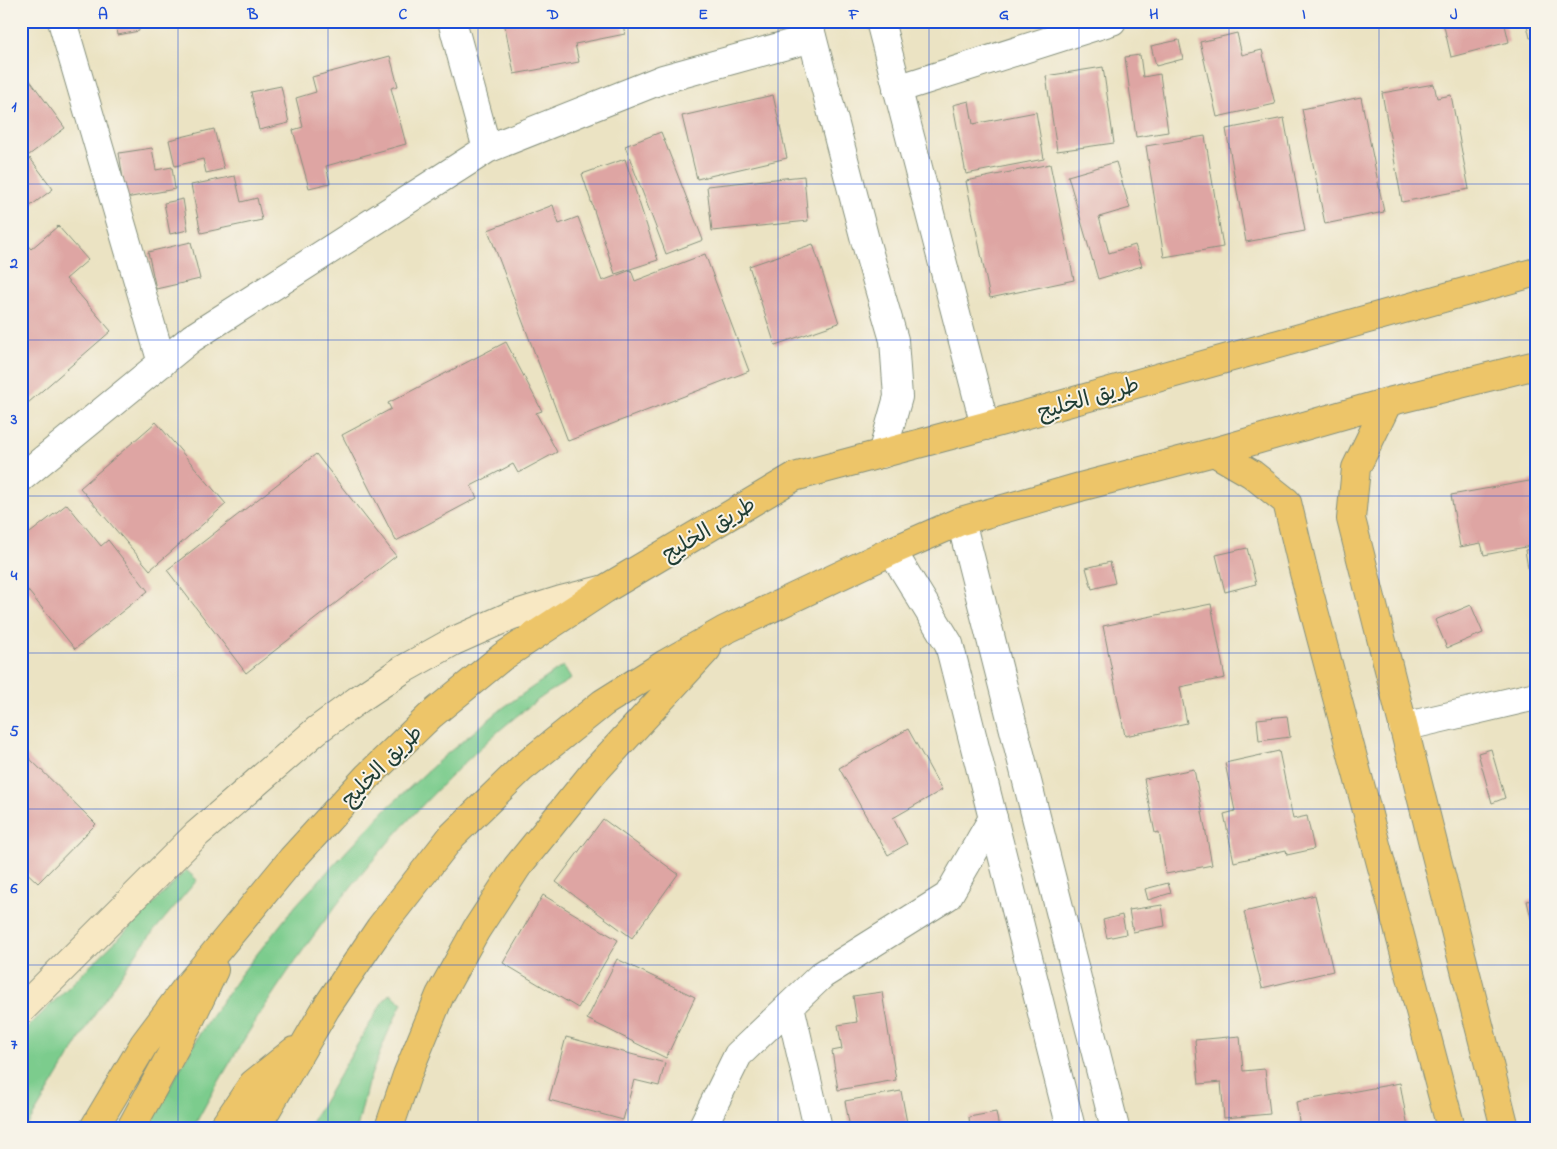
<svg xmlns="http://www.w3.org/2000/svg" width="1557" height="1149" viewBox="0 0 1557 1149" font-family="'Indie Flower','Playpen Sans Arabic',sans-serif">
	<rect width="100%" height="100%" fill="#f7f3e8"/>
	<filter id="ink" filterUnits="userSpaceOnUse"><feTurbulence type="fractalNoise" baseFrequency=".02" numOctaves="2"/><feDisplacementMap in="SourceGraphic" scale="10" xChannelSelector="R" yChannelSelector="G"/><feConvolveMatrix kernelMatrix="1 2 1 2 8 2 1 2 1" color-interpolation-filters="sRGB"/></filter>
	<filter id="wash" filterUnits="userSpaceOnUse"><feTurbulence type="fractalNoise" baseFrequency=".0096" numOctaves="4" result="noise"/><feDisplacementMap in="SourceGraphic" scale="20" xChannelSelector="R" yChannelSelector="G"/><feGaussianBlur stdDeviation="1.12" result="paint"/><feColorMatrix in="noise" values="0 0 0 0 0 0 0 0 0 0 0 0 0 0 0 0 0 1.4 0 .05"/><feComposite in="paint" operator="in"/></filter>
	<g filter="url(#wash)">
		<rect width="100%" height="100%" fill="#ebe3c3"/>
		<path fill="#7bcc8d" stroke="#4d8460" d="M563 666 571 679C562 685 551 690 542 697 506 722 474 753 443 784 342 885 261 1002 193 1128H147L200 1033 241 974 297 904 385 810 442 758 504 707Z
			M186 870 197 880 143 944 98 1009 26 1128H21V1034C76 979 133 926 186 870Z
			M390 993 402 1003 386 1037 368 1083 357 1128H308L382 1003Z"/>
		<g id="blocks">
			<path fill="#dea5a3" d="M116 21H138L139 31 118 35Z
				M504 21H622L625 34 575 44 579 62 514 74Z
				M1447 21H1504L1509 42 1451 57 1443 22Z
				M1526 21H1536V37L1530 38Z
				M1237 33 1242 55 1262 50 1275 104 1217 117 1200 42Z
				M1179 40 1183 59 1156 66 1151 46Z
				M1140 55 1143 77 1160 74 1168 132 1136 137 1125 57Z
				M390 56 398 86 391 88 406 144 326 166 330 183 309 188 293 130 303 127 296 98 316 92 312 77Z
				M1103 67 1114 143 1057 151 1046 76Z
				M21 68 65 128 21 161Z
				M1434 84 1437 98 1451 95 1469 189 1402 202 1382 93Z
				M281 86 289 123 259 130 251 92Z
				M773 95 787 158 697 179 682 116Z
				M1361 97 1384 212 1325 224 1302 109Z
				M969 101 973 124 1036 112 1044 159 966 174 953 105Z
				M1284 118 1305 231 1246 242 1226 129Z
				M214 129 224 169 206 173 203 159 175 166 169 140Z
				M661 132 703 240 666 254 625 146Z
				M1205 136 1223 247 1164 257 1146 146Z
				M152 148 156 170 172 167 175 189 126 198 119 153Z
				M30 158 53 189 21 213V165Z
				M625 159 658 260 615 274 582 174Z
				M1116 162 1130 208 1099 217 1109 253 1135 245 1142 266 1098 279 1068 176Z
				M1050 164 1074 280 990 298 966 181Z
				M235 176 241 202 257 198 262 220 201 233 191 185Z
				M804 176 808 221 712 231 707 186Z
				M183 199 188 230 170 234 164 203Z
				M553 205 559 224 578 217 602 281 631 270 635 281 705 254 749 371 568 441 488 230Z
				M58 226 88 260 66 279 111 331 21 409V238L31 249Z
				M191 242 200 279 156 289 148 252Z
				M813 244 839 323 775 345 749 266Z
				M506 342 542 411 536 413 557 452 518 473 513 464 471 486 477 498 396 541 342 435 391 409 388 403Z
				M156 422 226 504 150 570 80 488Z
				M316 454 396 556 246 673 167 570Z
				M1535 480 1536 545 1484 555 1481 543 1460 547 1451 495Z
				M67 504 101 546 108 540 148 591 75 649 21 582V540Z
				M1247 548 1256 584 1225 592 1216 555Z
				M1536 548V610H1535L1525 550Z
				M1110 562 1115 583 1092 589 1086 568Z
				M1211 604 1225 678 1180 687 1187 723 1125 736 1103 626Z
				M1471 605 1483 633 1447 648 1435 620Z
				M1287 716 1290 737 1259 741 1257 719Z
				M908 729 942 790 893 818 907 844 888 855 839 768Z
				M1491 749 1505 798 1492 803 1478 753Z
				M21 750 96 824 38 883 21 867Z
				M1279 751 1293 819 1307 816 1314 849 1287 855 1286 850 1234 862 1224 814 1235 811 1225 763Z
				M1194 769 1212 865 1166 874 1159 832 1155 833 1144 779Z
				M603 819 678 874 632 938 556 882Z
				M1168 883 1171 893 1148 900 1145 889Z
				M543 895 618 940 578 1008 503 963Z
				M1315 895 1333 971 1262 988 1244 912Z
				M1536 899V935H1535L1527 901Z
				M1162 905 1165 926 1133 932 1129 910Z
				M1122 915 1126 934 1107 938 1103 920Z
				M617 959 695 997 666 1058 587 1019Z
				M882 992 896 1080 838 1090 832 1051 842 1049 838 1025 857 1022 853 996Z
				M1240 1036 1243 1071 1265 1069 1270 1114 1224 1118 1221 1082 1199 1084 1195 1040Z
				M566 1037 665 1063 659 1086 634 1080 623 1120 549 1100Z
				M1400 1083 1408 1128H1300L1296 1102Z
				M901 1091 908 1128H850L845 1101Z
				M996 1112 999 1128H970L969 1117Z"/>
		</g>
	</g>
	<g filter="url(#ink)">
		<use href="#blocks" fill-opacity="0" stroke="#85907c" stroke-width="1"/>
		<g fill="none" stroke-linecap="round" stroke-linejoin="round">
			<g stroke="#85907c" stroke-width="30">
				<path id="minor" d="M62 21 162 363
					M452 21 487 149
					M897 89 1112 21
					M21 478 192 338 487 149 663 79 812 38
					M1403 727 1536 696
					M790 1006 818 1128
					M702 1128 738 1055 822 975 948 896 993 818"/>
			</g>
			<g stroke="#85907c" stroke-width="30">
				<path id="tertiary" d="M808 21 865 240 894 340 898 397 882 454
					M880 21 985 426
					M961 521 1115 1128
					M892 551 949 644 1071 1128"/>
			</g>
			<g stroke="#85907c" stroke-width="30">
				<path id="secondary" d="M21 1010 197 834 317 730 359 699 402 670 454 641 510 616 561 600 601 590"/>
			</g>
			<g stroke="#85907c" stroke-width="30">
				<path id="primary" d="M1388 402 1356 468 1351 519 1505 1128
					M1214 452 1252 474 1287 502 1304 573 1451 1128
					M94 1128 144 1044 186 988 292 859 368 776 430 716 502 657 605 589 794 477 985 426 1536 272
					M131 1128 190 1020 214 970
					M223 1128 253 1084 294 1051
					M256 1128 326 1008 380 928 452 836 522 768 603 703 665 664 725 630 892 551 961 521 1080 487 1214 452 1388 402 1536 365
					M389 1128 407 1075 440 995 476 930 517 867 594 772 707 649"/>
			</g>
			<use href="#minor" stroke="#fff" stroke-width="28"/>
			<use href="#tertiary" stroke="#fff" stroke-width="28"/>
			<use href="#secondary" stroke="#f8e8c3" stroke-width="28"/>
			<use href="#primary" stroke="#edc569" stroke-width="28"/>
		</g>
	</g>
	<path fill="none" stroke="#1d4ed8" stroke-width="1" stroke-opacity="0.55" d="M178 21V1128M328 21V1128M478 21V1128M628 21V1128M778 21V1128M929 21V1128M1079 21V1128M1229 21V1128M1379 21V1128M21 184H1536M21 340H1536M21 496H1536M21 653H1536M21 809H1536M21 965H1536"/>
	<g text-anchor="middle" stroke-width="4" stroke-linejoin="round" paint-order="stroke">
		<g font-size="22" fill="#1f3d34" stroke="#f7f3e8">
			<text transform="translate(1088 397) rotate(-16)" y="8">طريق الخليج</text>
			<text transform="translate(708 528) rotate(-31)" y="8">طريق الخليج</text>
			<text transform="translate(381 765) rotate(-45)" y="8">طريق الخليج</text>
		</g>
	</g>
	<rect width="1557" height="1149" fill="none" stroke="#f7f3e8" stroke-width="55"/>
	<rect x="28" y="28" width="1502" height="1094" fill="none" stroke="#1d4ed8" stroke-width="2"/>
	<g font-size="16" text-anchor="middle" font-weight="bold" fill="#1d4ed8">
		<text x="103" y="19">A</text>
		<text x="253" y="19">B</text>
		<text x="403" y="19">C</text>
		<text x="553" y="19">D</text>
		<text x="703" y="19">E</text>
		<text x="854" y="19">F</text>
		<text x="1004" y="19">G</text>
		<text x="1154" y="19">H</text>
		<text x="1304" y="19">I</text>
		<text x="1454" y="19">J</text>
		<text x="14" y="111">1</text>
		<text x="14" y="268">2</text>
		<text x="14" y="424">3</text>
		<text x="14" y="580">4</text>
		<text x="14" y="736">5</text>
		<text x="14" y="893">6</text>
		<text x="14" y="1049">7</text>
	</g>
</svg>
